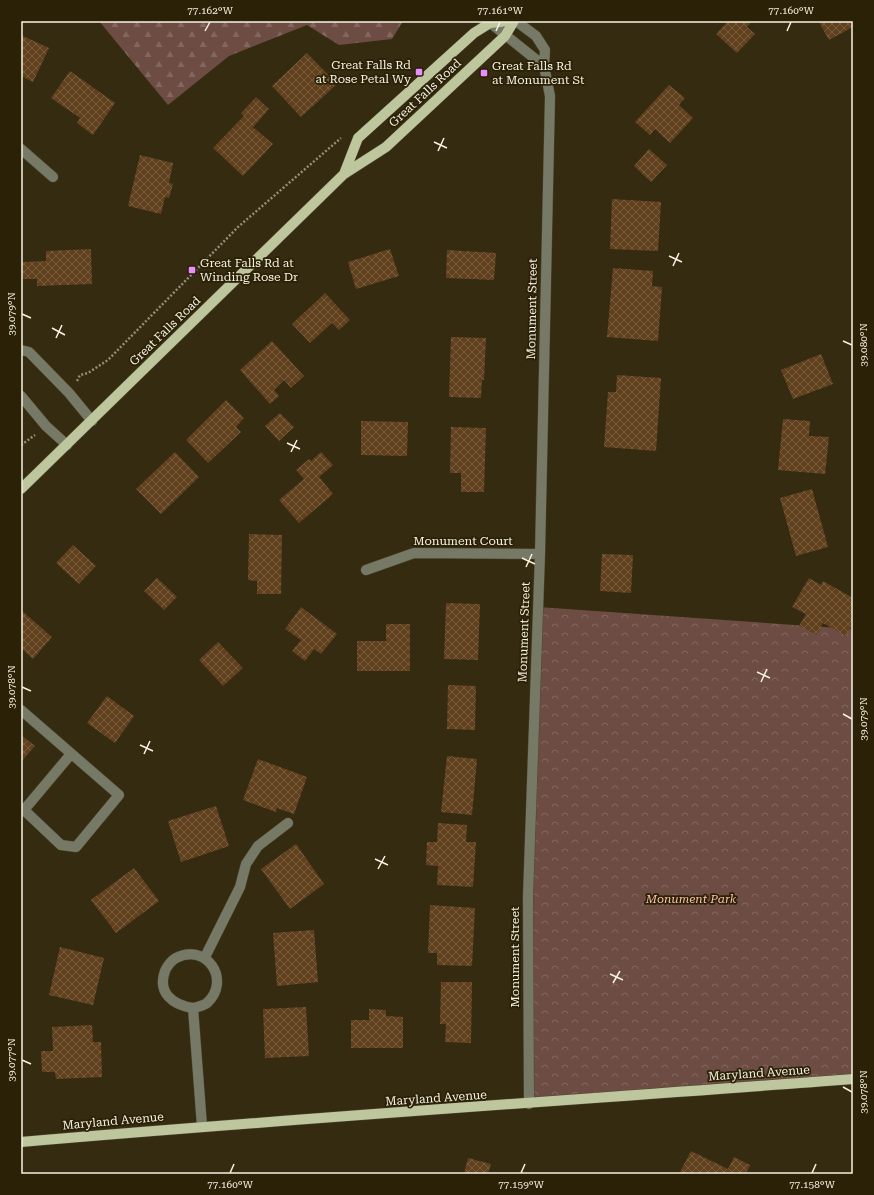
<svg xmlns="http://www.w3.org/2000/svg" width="874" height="1195" viewBox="0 0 874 1195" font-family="'Roboto Serif',serif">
	<defs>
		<pattern id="forest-firs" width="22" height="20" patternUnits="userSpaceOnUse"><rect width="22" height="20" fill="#6d4d43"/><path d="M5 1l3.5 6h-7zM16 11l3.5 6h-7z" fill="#83675e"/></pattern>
		<pattern id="park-crowns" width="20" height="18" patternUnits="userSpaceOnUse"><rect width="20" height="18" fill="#6d4d43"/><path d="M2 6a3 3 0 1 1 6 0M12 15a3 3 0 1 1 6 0" fill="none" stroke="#83675e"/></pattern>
		<pattern id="building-cross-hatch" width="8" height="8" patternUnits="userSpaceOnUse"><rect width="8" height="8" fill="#61401e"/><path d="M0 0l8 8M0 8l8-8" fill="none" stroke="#785c3e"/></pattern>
	</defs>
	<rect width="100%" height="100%" fill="#342b11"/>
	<path fill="url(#forest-firs)" d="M99 21H403L392 39 339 45 307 25 229 56 168 105Z"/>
	<path fill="url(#park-crowns)" d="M538 607 853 629V1079L529 1104Z"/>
	<path fill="url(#building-cross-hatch)" d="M728 21H752L747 27 755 34 737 53 716 34Z
		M822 21H853V27L829 40 819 22Z
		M21 35 49 48 33 82 21 76Z
		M307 53 337 84 301 117 272 86Z
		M70 71 115 103 93 135 77 123 80 118 51 98Z
		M669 85 685 98 679 105 693 118 670 143 655 129 650 135 635 122Z
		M256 97 269 109 253 127 273 144 243 176 213 148 244 116 241 113Z
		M649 149 667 165 651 182 634 166Z
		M140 155 173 163 169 183 173 184 169 198 165 197 161 214 128 206Z
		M612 199 661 202 658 251 610 249Z
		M91 249 92 284 37 286V279H23L22 262 46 261V251Z
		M390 249 399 276 356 289 348 262Z
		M447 250 496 253 494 280 446 278Z
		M613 268 653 271 652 286 662 287 658 341 607 337Z
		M325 293 350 320 339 330 332 323 310 343 292 324Z
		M451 337 486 338 484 380H482L481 398 449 397Z
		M272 341 304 376 291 388 284 380 274 390 279 396 270 404 240 370Z
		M821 354 833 384 793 399 781 370Z
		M617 375 661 378 656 451 604 447 608 392H616Z
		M226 400 244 418 236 427 241 432 208 463 186 440Z
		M280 413 294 427 279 441 265 426Z
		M783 419 810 421 809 436 829 437 825 474 778 470Z
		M361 421 408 422 407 456 361 455Z
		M451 427 486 428 484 492H461V473H450Z
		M175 452 199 477 161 514 136 489Z
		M321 452 333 465 319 477 333 494 299 523 279 500 304 479 296 470 309 459 311 461Z
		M812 489 828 547 796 556 780 498Z
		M249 534 282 535 281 594H257V581L248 580Z
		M73 545 96 566 79 584 56 563Z
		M602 554 633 555 631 593 600 591Z
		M157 578 177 597 164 610 144 591Z
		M809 578 821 585 823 581 853 598V623L846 636 823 623 817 635 799 626 806 614 792 607Z
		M446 603 480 604 478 660 444 659Z
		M301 607 337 634 321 654 314 649 305 661 292 651 301 640 285 629Z
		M21 610 52 637 33 659 21 648Z
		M386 624H410V671H357V641H386Z
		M218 642 243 668 223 686 199 660Z
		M448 685 476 686 475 730 447 729Z
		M107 696 134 716 115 743 87 723Z
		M21 735 35 746 21 762Z
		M447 756 477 759 472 815 441 812Z
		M258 759 307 777 294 814 277 808 276 812 243 800Z
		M216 806 229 846 181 862 168 821Z
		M438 823 467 825 466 842H476L473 887 437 885 438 866 426 865 427 842H437Z
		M296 844 324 884 290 909 261 869Z
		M134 868 159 901 116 933 91 900Z
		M430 905 475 908 472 966 437 965V953H428Z
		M314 930 318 982 277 986 273 933Z
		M60 947 104 958 93 1005 49 995Z
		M441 982H472L471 1043 445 1042 446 1024H440Z
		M306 1007 309 1056 265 1058 263 1009Z
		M369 1009 386 1010V1016L403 1017V1048H351V1020H369Z
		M92 1025 93 1042H101L102 1077 56 1079 55 1072H42L41 1051H53L52 1027Z
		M691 1151 728 1169 734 1157 750 1165 746 1174H679Z
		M468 1158 491 1164 488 1174H464Z"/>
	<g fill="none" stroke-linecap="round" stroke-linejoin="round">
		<g stroke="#4f472e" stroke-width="11">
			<path id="minor" d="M488 21 544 66
				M516 21 536 36 545 50 544 66 550 96 540 554 528 897 529 1104
				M21 149 53 177
				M21 350 29 352 69 393 92 421
				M21 396 46 426 67 445
				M366 570 414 553 540 554
				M21 710 119 795 76 847 61 845 24 810 71 754
				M205 957 240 887 246 864 258 846 288 823
				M193 1008C197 1007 203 1006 207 1003 232 980 206 942 176 958 172 960 167 966 165 971 157 993 173 1005 193 1008L202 1126"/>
		</g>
		<g stroke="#4f472e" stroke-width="11">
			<path id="major" d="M344 174 358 138 474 33 490 23 509 21
				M21 489 344 174 386 147 505 36 514 21
				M21 1142C298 1118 576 1100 853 1079"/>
		</g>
		<path stroke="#948d78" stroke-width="2.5" stroke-dasharray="2 2" stroke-linecap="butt" d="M77 381 80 375 88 373 108 360 238 227 341 138
			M21 445 35 435"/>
		<use href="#minor" stroke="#757965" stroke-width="10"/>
		<use href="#major" stroke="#bdc69c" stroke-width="10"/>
	</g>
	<path fill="none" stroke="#f7f2e2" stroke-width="1.5" d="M205 31 210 22M496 31 500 22M787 31 791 22M434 142 447 148M438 151 444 138M669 256 682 262M673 266 679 253M22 314 31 318M52 328 65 335M56 338 62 325M843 341 852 345M287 443 300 449M291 452 297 440M522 558 535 564M526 567 532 554M757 672 770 678M761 682 767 669M22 687 31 691M843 714 852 719M140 745 153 751M144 754 150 741M375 859 388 865M378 869 385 856M610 974 623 980M613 983 620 971M22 1060 31 1064M843 1087 852 1092M230 1173 234 1164M521 1173 525 1164M812 1173 816 1164"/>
	<g fill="#ea8dfd" stroke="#2a2107" stroke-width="1.5">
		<rect x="415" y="68" width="8" height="8" rx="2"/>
		<rect x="480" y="69" width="8" height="8" rx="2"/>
		<rect x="188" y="266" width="8" height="8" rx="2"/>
	</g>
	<g text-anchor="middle" stroke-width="3.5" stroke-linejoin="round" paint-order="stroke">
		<g font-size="12" fill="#f7f2e2" stroke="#2a2107" text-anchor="start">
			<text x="411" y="69" text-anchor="end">Great Falls Rd<tspan x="411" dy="14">at Rose Petal Wy</tspan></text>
			<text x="492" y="70">Great Falls Rd<tspan x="492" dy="14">at Monument St</tspan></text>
			<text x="200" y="267">Great Falls Rd at<tspan x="200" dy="14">Winding Rose Dr</tspan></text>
		</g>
		<g font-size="12" fill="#f7f2e2" stroke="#2a2107">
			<text transform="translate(425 93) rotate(-43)" y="4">Great Falls Road</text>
			<text transform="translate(532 309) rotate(-89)" y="4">Monument Street</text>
			<text transform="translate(165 331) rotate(-44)" y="4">Great Falls Road</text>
			<text x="463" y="545">Monument Court</text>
			<text transform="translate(524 632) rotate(-88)" y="4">Monument Street</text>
			<text transform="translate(515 957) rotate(-90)" y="4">Monument Street</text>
			<text transform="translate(759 1073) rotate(-4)" y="4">Maryland Avenue</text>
			<text transform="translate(436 1098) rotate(-4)" y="4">Maryland Avenue</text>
			<text transform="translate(113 1121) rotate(-5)" y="4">Maryland Avenue</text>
		</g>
		<g font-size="12" font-style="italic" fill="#ffc0ac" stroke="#2a2107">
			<text x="691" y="903">Monument Park</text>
		</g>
	</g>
	<rect width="874" height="1195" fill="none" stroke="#2a2107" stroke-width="44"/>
	<rect x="22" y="22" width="830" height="1151" fill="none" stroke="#f7f2e2" stroke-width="1.5"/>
	<g font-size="10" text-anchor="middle" fill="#f7f2e2">
		<text x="210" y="14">77.162°W</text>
		<text x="500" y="14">77.161°W</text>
		<text x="791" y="14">77.160°W</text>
		<text transform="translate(11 314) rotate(-90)" y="4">39.079°N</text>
		<text transform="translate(863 345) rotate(-90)" y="4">39.080°N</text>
		<text transform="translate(11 687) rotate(-90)" y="4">39.078°N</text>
		<text transform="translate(863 719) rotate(-90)" y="4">39.079°N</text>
		<text transform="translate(11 1060) rotate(-90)" y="4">39.077°N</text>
		<text transform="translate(863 1092) rotate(-90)" y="4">39.078°N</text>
		<text x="230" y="1188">77.160°W</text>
		<text x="521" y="1188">77.159°W</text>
		<text x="812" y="1188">77.158°W</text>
	</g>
</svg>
